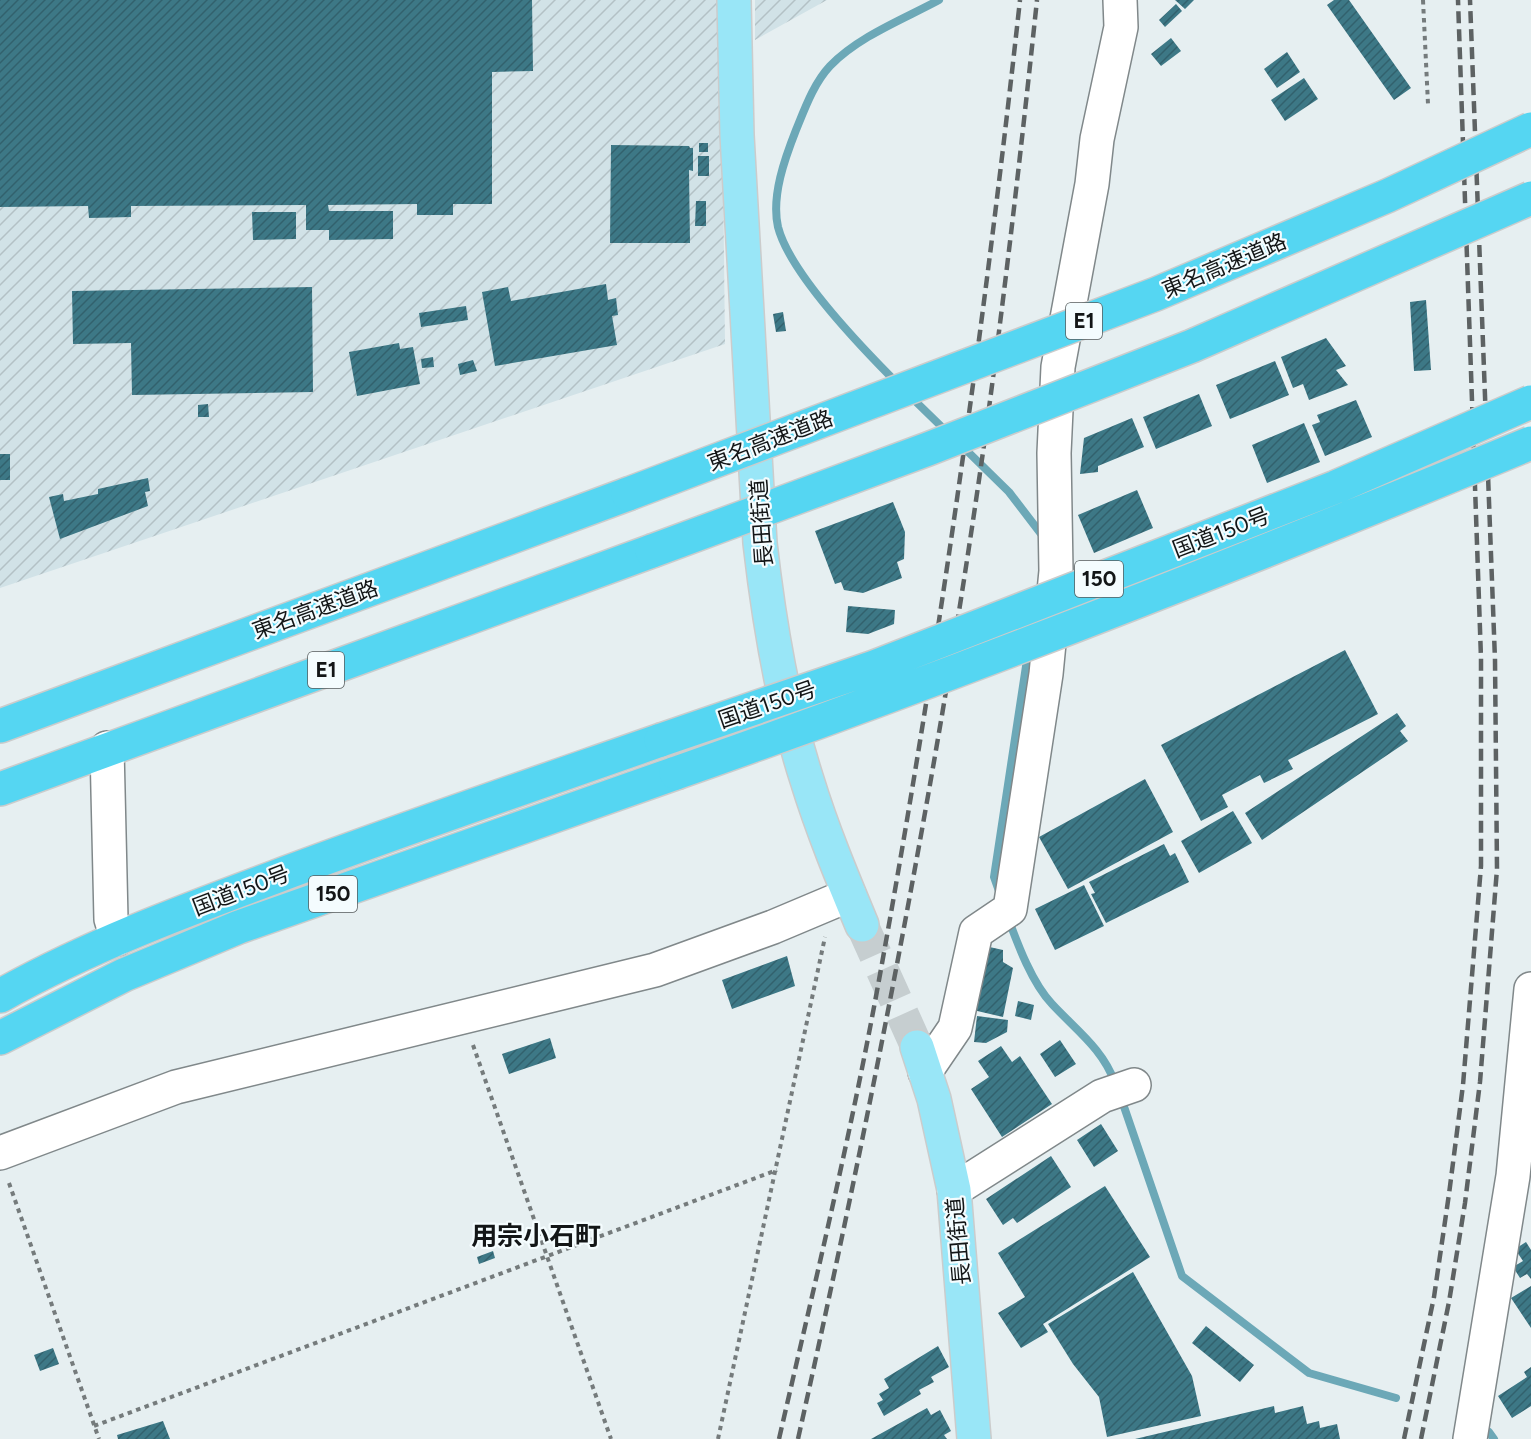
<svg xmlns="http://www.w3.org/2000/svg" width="1531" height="1439" viewBox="0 0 1531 1439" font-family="Figtree,'Noto Sans JP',sans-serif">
	<defs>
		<pattern id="industrial-furrows" width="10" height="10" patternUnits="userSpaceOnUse" patternTransform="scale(1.5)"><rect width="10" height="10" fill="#d1e2e7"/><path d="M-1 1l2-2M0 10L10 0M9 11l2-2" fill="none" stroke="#b3c1c5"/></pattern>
		<pattern id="building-hatch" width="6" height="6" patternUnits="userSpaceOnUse" patternTransform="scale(1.5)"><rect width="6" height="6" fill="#3d7886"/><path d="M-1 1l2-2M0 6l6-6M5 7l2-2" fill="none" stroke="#32616d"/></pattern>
	</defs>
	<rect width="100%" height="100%" fill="#e6eff1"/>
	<path fill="url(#industrial-furrows)" d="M0 0H721L725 344 0 588Z
		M755 0H827L755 40Z"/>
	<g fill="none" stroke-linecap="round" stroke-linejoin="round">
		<path stroke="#6ca8b7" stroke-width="8" d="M899 385C864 350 790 274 778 227 771 196 785 158 796 130 805 108 814 83 830 66 859 36 904 19 939 0
			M910 396 948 433
			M960 444 1009 492 1045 539
			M1000 894 994 877 1028 653
			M1008 918C1018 945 1032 983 1052 1004 1076 1030 1103 1049 1115 1083
			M1120 1095 1182 1276 1309 1373 1396 1398
			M1489 1432 1494 1439"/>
	</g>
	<path fill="url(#building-hatch)" d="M0 0H532L533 71 492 72V204H453V215H417V204L328 205 329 211H393V239L329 240V230H306V205L131 206V217L89 218 88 206 0 207Z
		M1175 0H1194L1185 9Z
		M1334 0H1349L1411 88 1394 100 1327 5Z
		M1176 4 1182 11 1165 27 1159 20Z
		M1171 38 1181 51 1161 66 1151 54Z
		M1287 52 1300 72 1277 88 1264 69Z
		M1304 78 1318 99 1285 121 1271 100Z
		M699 143H708V152H699Z
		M611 145 689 146 690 148H693V171L689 170 690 243H610Z
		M698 156H709V176H698Z
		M696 201H706V226H695Z
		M252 212H296V239L253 240Z
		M606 284 608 300 616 298 618 315 612 316 617 345 495 366 482 292 508 287 511 301Z
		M312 287 313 392 132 395 131 343 73 344 72 291Z
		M1426 300 1431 370 1414 371 1410 302Z
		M466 306 468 320 421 327 419 313Z
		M783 312 786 331 776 332 773 314Z
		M1326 338 1346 366 1336 370 1348 385 1309 400 1303 384 1293 388 1281 357Z
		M399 343 400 349 413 347 420 384 357 396 349 352Z
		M433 357 434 367 422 368 421 359Z
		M473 360 477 371 460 375 458 364Z
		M1275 361 1289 395 1230 419 1216 385Z
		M1199 394 1212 426 1156 449 1143 417Z
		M1356 400 1372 437 1325 456 1312 425 1320 422 1317 415Z
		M208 404 209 417H198V405Z
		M1132 418 1144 447 1098 466V472L1080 474 1084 438Z
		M1304 423 1320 462 1267 483 1252 445Z
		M0 454H10V480H0Z
		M148 478 150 491 145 492 148 506 60 539 49 497 63 494 64 501 98 494V489Z
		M1137 490 1153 528 1094 553 1078 515Z
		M893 502 905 532 904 559 897 562 902 578 863 593 844 590 841 582 835 584 815 531Z
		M848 606 895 610 894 624 868 634 846 632Z
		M1345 650 1378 714 1288 760 1293 769 1264 783 1260 775 1222 795 1228 807 1201 821 1161 745Z
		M1397 713 1406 726 1400 731 1408 741 1262 840 1245 813Z
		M1145 779 1173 832 1068 889 1039 837Z
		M1233 811 1252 843 1199 873 1181 841Z
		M1164 844 1170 856 1175 853 1189 882 1106 923 1091 894 1095 893 1089 882Z
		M1084 885 1104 926 1055 950 1035 909Z
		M985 946 1003 950V962L1013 968 1003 1017 973 1010Z
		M787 956 795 986 732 1009 722 980Z
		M1018 1001 1034 1005 1031 1020 1015 1016Z
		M977 1016 1008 1020 1007 1032 986 1043 974 1042Z
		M550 1038 556 1058 509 1074 502 1054Z
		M1060 1040 1076 1064 1055 1077 1040 1054Z
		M1001 1046 1012 1062 1020 1056 1052 1104 1002 1137 971 1089 989 1077 978 1061Z
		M1101 1124 1118 1151 1094 1167 1077 1140Z
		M1051 1156 1071 1187 1017 1223 1013 1218 1003 1225 986 1199Z
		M1105 1186 1150 1257 1043 1324 1048 1332 1021 1348 998 1313 1025 1297 998 1253Z
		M1526 1242 1531 1250V1279L1527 1274 1520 1278 1513 1267 1523 1261 1515 1249Z
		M493 1251 495 1258 479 1264 477 1257Z
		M1133 1272 1192 1376 1201 1416 1107 1437 1099 1397 1073 1364 1048 1324Z
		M1531 1286V1328L1511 1298Z
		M1206 1326 1254 1365 1240 1382 1192 1343Z
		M938 1346 949 1367 931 1377 934 1382 919 1390 921 1394 884 1416 877 1403 883 1400 879 1394 889 1388 884 1379Z
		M53 1348 59 1364 40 1371 34 1355Z
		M1531 1367V1406L1512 1418 1498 1396 1527 1377 1524 1372Z
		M1274 1406 1275 1413 1303 1406 1307 1424 1319 1421 1320 1428 1337 1424 1340 1439H1135Z
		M927 1408 931 1415 940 1410 951 1431 944 1435 947 1439H871Z
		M163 1421 170 1439H118L117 1435Z"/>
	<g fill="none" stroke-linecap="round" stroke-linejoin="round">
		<path stroke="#c6ced0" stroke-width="33" stroke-dasharray="33 16" stroke-linecap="butt" d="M862 925 917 1047"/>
		<g stroke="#80888a" stroke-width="36">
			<path id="minor" d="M107 748 111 919 117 939
				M925 1072 955 1028 976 932 1010 909 1046 674 1056 571 1054 453 1058 367 1092 184 1097 139 1121 27 1120 0
				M0 1153 176 1087 655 970 773 927 849 895
				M954 1190 1102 1096 1134 1085
				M1470 1439 1513 1176 1531 989"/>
		</g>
		<g stroke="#cbcccc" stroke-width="36">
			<path id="major" d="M734 0 737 135 760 543C769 622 782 703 807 780 822 829 842 877 862 925
				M917 1047 934 1099 954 1190 974 1439"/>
		</g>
		<g stroke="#cbcccc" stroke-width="36">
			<path id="highway" d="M0 726 628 494
				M0 789 652 551
				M0 996C87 947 181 912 275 877 403 829 532 785 661 740
				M0 1038 124 975 239 927 676 773"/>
		</g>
		<path stroke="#757b7c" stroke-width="4" stroke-dasharray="4.5 4.5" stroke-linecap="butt" d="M1423 0 1428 104
			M473 1045 611 1439
			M9 1183 99 1439
			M94 1426 777 1170
			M718 1439 825 937"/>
		<use href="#minor" stroke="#fff" stroke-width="33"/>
		<use href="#major" stroke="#99e6f7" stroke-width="33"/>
		<use href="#highway" stroke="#55d6f2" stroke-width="33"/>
		<path stroke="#5d6263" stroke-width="4.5" stroke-dasharray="12 6" stroke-linecap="butt" d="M779 1439C814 1287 851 1134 879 980 938 655 984 328 1020 0
			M798 1439C871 1112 936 783 983 452 1004 301 1021 151 1037 0
			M1404 1439 1434 1297 1449 1194 1463 1085 1481 866V658L1458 0
			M1421 1439 1449 1302 1465 1203 1480 1082 1497 869 1495 660 1470 0"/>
		<g stroke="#cbcccc" stroke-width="36" stroke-linecap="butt">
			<path id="highway-bridge" d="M628 494 1156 294 1387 196 1531 129
				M652 551 928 449 1192 346 1531 198
				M661 740 874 667 1336 487 1531 402
				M676 773C964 672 1248 560 1531 443"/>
		</g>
		<use href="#highway-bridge" stroke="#55d6f2" stroke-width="33"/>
	</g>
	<g text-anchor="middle" stroke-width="4.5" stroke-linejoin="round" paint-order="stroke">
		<g fill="#f4fcfe" stroke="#565b5c" stroke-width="1.5">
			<rect x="1066" y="303" width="36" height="36" rx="4.5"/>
			<rect x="1075" y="561" width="48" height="36" rx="4.5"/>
			<rect x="308" y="652" width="36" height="36" rx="4.5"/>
			<rect x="309" y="876" width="48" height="36" rx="4.5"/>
		</g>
		<g font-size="21" font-weight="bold" fill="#131617">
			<text x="1084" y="328">E1</text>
			<text x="1099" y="586">150</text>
			<text x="326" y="677">E1</text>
			<text x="333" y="901">150</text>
		</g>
		<g font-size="22" fill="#131617" stroke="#f4fcfe">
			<text transform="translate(1224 265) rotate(-23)" y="8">東名高速道路</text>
			<text transform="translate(770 440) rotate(-21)" y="8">東名高速道路</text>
			<text transform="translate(761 523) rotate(-94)" y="8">長田街道</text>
			<text transform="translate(1221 532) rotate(-21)" y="8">国道150号</text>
			<text transform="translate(315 609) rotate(-20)" y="8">東名高速道路</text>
			<text transform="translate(767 704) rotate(-19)" y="8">国道150号</text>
			<text transform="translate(241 890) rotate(-21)" y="8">国道150号</text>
			<text transform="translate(958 1241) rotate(-95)" y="8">長田街道</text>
		</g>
		<g font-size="26" font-weight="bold" fill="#131617" stroke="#f4fcfe">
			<text x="536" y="1245">用宗小石町</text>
		</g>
	</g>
</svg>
